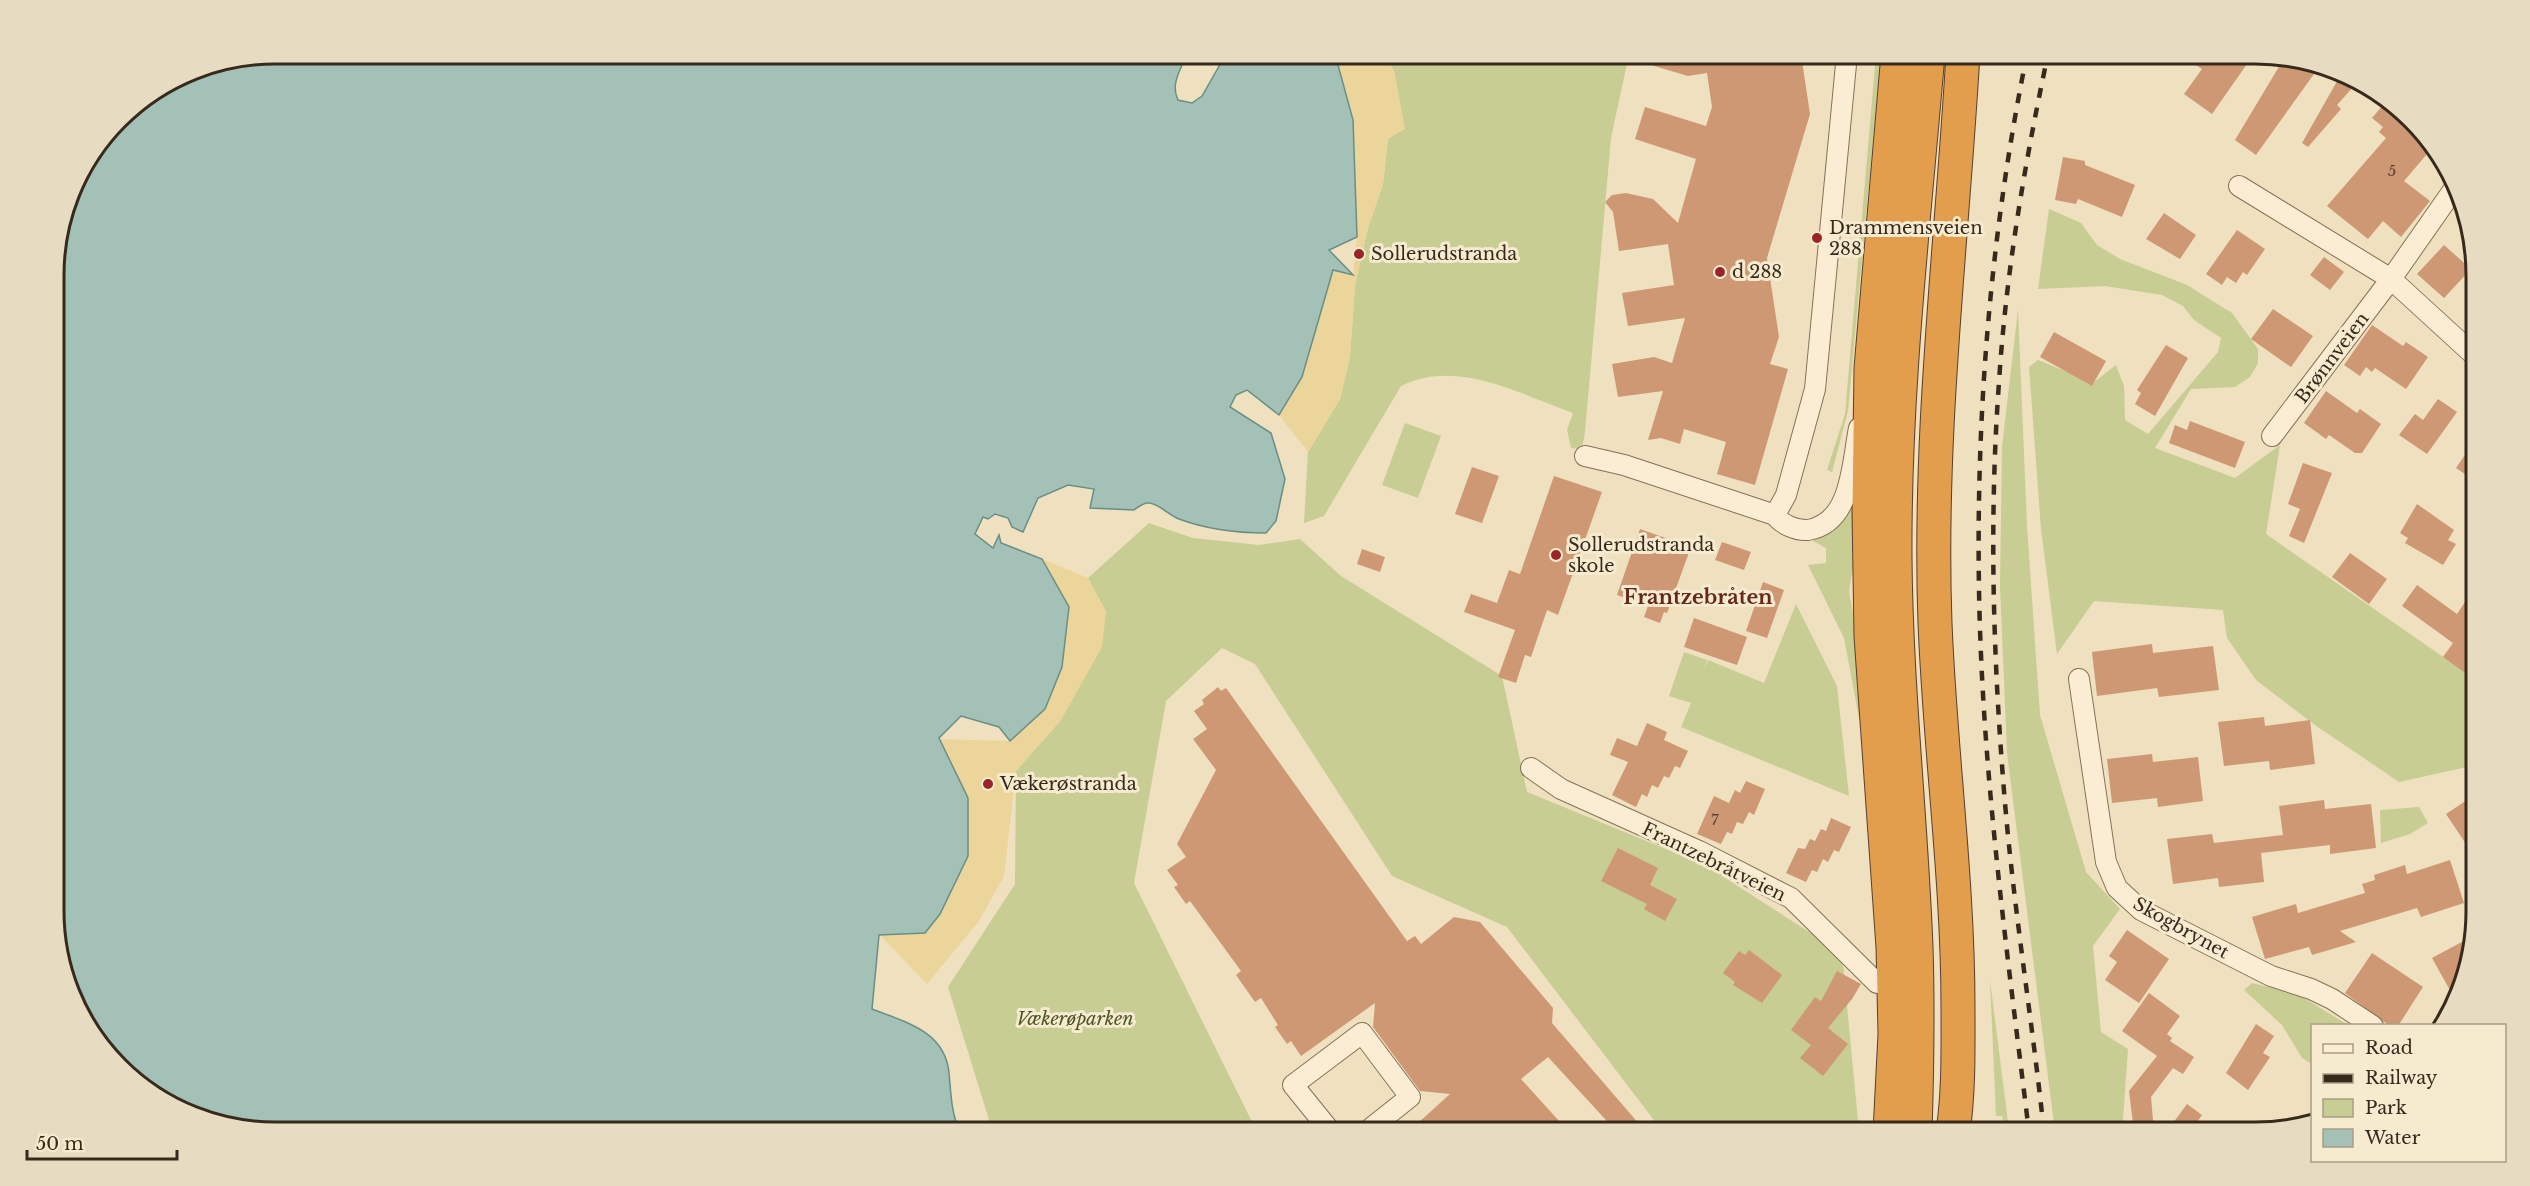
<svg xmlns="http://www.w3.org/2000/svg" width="2530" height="1186" viewBox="0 0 2530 1186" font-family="'Libre Baskerville',serif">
	<rect width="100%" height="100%" fill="#efe0bf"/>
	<path fill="#c8cd93" d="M1385 54H1629L1611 138 1585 432 1582 449 1571 448 1567 430 1573 413C1519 394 1457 358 1401 386L1324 516 1304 523 1308 452 1340 399 1350 357 1355 285 1368 228 1383 184 1395 74Z
		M1876 54H1881L1848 411 1832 472 1827 470 1845 414Z
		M2049 209 2081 223 2097 245 2120 259 2187 285 2232 313 2258 349V363L2250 377 2235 387 2191 389 2155 448 2235 478 2280 445 2266 534 2475 679 2476 765 2399 782 2315 725 2256 680 2227 638 2223 610 2094 601 2057 654 2041 529 2029 367 2038 360 2070 373 2090 385 2116 365 2124 386 2125 420 2148 434 2218 352 2221 338 2194 320 2183 306 2162 295 2105 286 2038 289Z
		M2018 310 2027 526 2040 715 2086 872 2120 909 2093 946 2101 1032 2128 1049 2122 1132H2055L2007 753 2000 586 2002 447Z
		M1405 423 1441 436 1418 498 1382 485Z
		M1864 426 1861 515 1849 592 1860 649 1869 771 1844 638 1808 565 1826 563V548L1813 541 1850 504Z
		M1149 523 1193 538 1259 545 1300 539 1341 576 1502 676 1527 792 1705 865 1842 953 1858 1121 1857 1132H1663L1507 927 1392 876 1255 664 1222 648 1166 701 1134 883 1257 1132H1001L989 1120 948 987 1015 884 1016 771 1061 720 1106 612 1088 578Z
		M1796 604 1837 686 1849 796 1681 727 1691 703 1669 696 1684 652 1707 660 1704 670 1708 660 1764 683Z
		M2419 807 2428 823 2410 834 2381 843 2380 810Z
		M1990 980 2009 1130 2005 1131 2002 1116H1996Z
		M2252 983 2299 995 2348 1025 2312 1026V1064L2302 1058 2282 1025 2244 990Z"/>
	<path fill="#ecd59b" d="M1335 54H1385L1395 74 1405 129 1388 139 1383 184 1368 228 1355 285 1350 357 1340 399 1308 452 1279 415 1302 377 1333 270 1353 275 1357 237 1353 120Z
		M1042 559 1088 578 1106 612 1102 647 1061 720 1016 771 1004 876 979 921 927 984 879 934 925 932 968 798 939 739 1010 741 1045 709 1069 607Z"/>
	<path fill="#a3c1b7" stroke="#698f85" stroke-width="1.5" d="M276 54H1187C1181 69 1170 84 1178 100L1192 103 1202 96 1226 54H1335L1353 120 1357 237 1329 250 1353 275 1333 270 1302 377 1279 415 1247 390 1236 395 1230 407 1271 433 1285 479 1276 521 1266 533C1238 533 1206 529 1179 519 1169 515 1160 505 1150 503 1143 502 1138 507 1134 510L1090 508 1094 489 1068 485 1038 498 1023 532 1012 527 1008 518 995 514 988 519 983 517 975 534 993 548 999 535 1001 543 1042 559 1069 607 1062 667 1045 709 1010 741 999 727 961 716 939 738 968 798V856L940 914 925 933 879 935 872 1009C905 1022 945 1031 949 1073 951 1093 951 1113 960 1132H276L191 1115 141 1086 100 1045 56 939 55 261 77 177 129 109 191 71Z"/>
	<path fill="#cf9874" d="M1628 54H1801L1810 114 1767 258 1779 337 1770 364 1788 369 1755 485 1717 474 1726 442 1684 429 1680 444 1661 438 1648 440 1663 391 1618 397 1612 364 1654 357 1672 363 1685 318 1628 326 1622 293 1674 285 1668 244 1619 251 1613 212 1605 202 1612 195 1626 193 1653 199 1678 223 1696 159 1635 139 1645 107 1706 126 1712 107 1707 73 1688 76 1627 58Z
		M2203 54H2254L2212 114 2184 94 2202 69 2196 65Z
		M2283 60 2319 67 2256 155 2235 140Z
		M2340 76 2353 87 2337 105 2341 109 2308 147 2302 143Z
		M2388 99 2411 121 2407 125 2433 147 2404 181 2430 201 2401 237 2383 221 2368 239 2327 206 2386 138 2379 132 2383 127 2372 118Z
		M2063 157 2085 161V165L2135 185 2122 217 2078 199 2076 204 2055 200Z
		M2164 213 2196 235 2180 259 2146 239Z
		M2237 230 2265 249 2247 275 2243 272 2236 283 2227 277 2222 285 2206 274Z
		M2444 245 2471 269 2444 298 2417 274Z
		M2324 257 2344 272 2330 290 2310 275Z
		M2273 309 2313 336 2291 367 2251 339Z
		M2372 325 2403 346 2406 342 2428 357 2406 389 2375 368 2372 372 2366 367 2360 376 2344 365Z
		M2054 332 2106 361 2092 386 2040 357Z
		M2166 345 2188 358 2155 416 2135 404 2141 393 2137 390Z
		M2326 391 2357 413 2360 409 2381 424 2362 453H2355L2329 435 2326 439 2304 423Z
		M2438 399 2457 412 2427 454 2399 435 2415 414 2423 420Z
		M2190 421 2245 442 2235 468 2169 443 2175 425 2187 430Z
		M2475 440V481L2456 468Z
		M2303 463 2332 473 2304 543 2289 536 2300 509 2288 504Z
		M1472 467 1499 476 1482 523 1455 514Z
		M1554 476 1602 492 1558 615 1547 610 1531 657 1525 655 1516 683 1498 677 1515 630 1464 612 1471 594 1497 603 1509 570 1520 574Z
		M2417 504 2454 530 2448 540 2456 544 2443 565 2405 543 2408 538 2400 533Z
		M1640 529 1691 547 1667 613 1664 612 1660 623 1644 617 1648 606 1617 595Z
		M1722 542 1751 552 1744 570 1715 560Z
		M1362 549 1385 557 1380 572 1357 564Z
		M2350 553 2387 579 2369 604 2332 577Z
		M1763 582 1784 590 1767 638 1746 631Z
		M2417 585 2457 614 2475 587V680L2443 657 2453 643 2402 606Z
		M1694 618 1747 637 1737 665 1684 647Z
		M2152 644 2153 653 2213 646 2219 690 2159 697 2157 688 2097 696 2092 652Z
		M1218 687 1221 691 1226 688 1407 941 1415 936 1421 944 1454 917 1480 922 1553 1008 1552 1023 1646 1132H1617L1548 1057 1521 1079 1569 1132H1408L1450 1094 1420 1091 1373 1027 1375 1003 1301 1056 1291 1041 1287 1044 1275 1027 1278 1025 1261 998 1255 1002 1236 975 1241 971 1190 901 1186 904 1174 887 1178 885 1167 870 1186 857 1177 844 1216 770 1193 739 1207 729 1194 711 1204 704 1202 700Z
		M2264 717 2265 726 2310 720 2315 764 2270 770 2269 761 2224 766 2218 722Z
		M1647 723 1667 732 1664 740 1688 751 1680 768 1675 766 1669 778 1664 776 1658 788 1652 785 1647 797 1642 794 1636 807 1612 795 1628 762 1610 755 1617 738 1637 746Z
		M2152 754 2153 762 2198 757 2203 801 2158 807 2157 798 2112 803 2107 759Z
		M1746 781 1765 789 1754 815 1749 812 1743 824 1737 822 1732 834 1727 832 1721 844 1697 834 1714 796 1729 803 1735 790 1740 793Z
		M2476 794V859L2446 814Z
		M2324 800 2325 809 2371 804 2376 848 2330 854V845L2261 853 2264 882 2219 887 2218 878 2173 884 2167 839 2212 834 2214 843 2283 835 2279 806Z
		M1831 818 1851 827 1839 852 1834 850 1828 862 1823 859 1817 872 1812 870 1806 882 1786 873 1798 848 1805 849 1810 839 1815 841 1821 829 1826 831Z
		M1618 848 1658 868 1650 885 1677 899 1665 921 1644 909 1647 904 1601 881Z
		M2450 860 2464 903 2421 917 2417 908 2340 931 2356 942 2312 955 2309 947 2265 959 2252 917 2296 904 2298 913 2365 893 2362 884 2375 880 2374 875 2405 865 2407 874Z
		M2127 930 2169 959 2139 1003 2105 980 2117 962 2109 956Z
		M2471 937 2459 995 2456 1001 2432 958Z
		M1749 950 1782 975 1762 1003 1733 985 1735 982 1723 973 1739 951 1745 955Z
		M2372 953 2423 987 2398 1026H2390L2345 993Z
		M1837 971 1861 984 1852 999 1828 1028 1848 1044 1823 1076 1800 1058 1811 1045 1791 1030 1815 997 1821 1001Z
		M2149 993 2180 1016 2167 1034 2172 1038 2170 1041 2194 1057 2183 1074 2173 1068 2151 1097 2154 1132H2134L2129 1091 2157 1056 2122 1031Z
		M2256 1024 2274 1036 2263 1053 2270 1057 2248 1090 2226 1073Z
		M2187 1104 2202 1115 2190 1132H2184L2173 1123Z"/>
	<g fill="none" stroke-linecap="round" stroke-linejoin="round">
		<g stroke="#887057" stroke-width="22">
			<path id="street" d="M1847 54 1815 389 1786 495 1775 515C1781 524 1796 531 1808 530 1852 523 1852 463 1859 428
				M2239 186 2391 279 2474 355
				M2272 436 2391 279 2456 186
				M1585 456 1624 465 1775 515
				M2079 679 2106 862 2117 888 2141 910 2271 976 2311 989 2332 999 2373 1026
				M1531 768 1561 789 1699 851 1791 898 1877 983
				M1331 1132 1293 1085 1362 1033 1410 1097 1366 1132"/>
		</g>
		<g stroke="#563f2c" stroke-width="35">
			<path id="highway" d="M1890 1132 1895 1034 1893 947 1871 636 1869 511 1871 368 1898 54
				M1915 1132C1917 1070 1918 1009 1916 947 1911 817 1896 688 1895 557 1894 389 1914 221 1928 54
				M1953 1132C1959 1090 1958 1049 1958 1007 1958 879 1940 751 1935 623 1928 433 1952 243 1963 54"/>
		</g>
		<use href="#street" stroke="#faedd3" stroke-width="20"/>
		<use href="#highway" stroke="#e29e4c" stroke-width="33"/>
		<path stroke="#37291c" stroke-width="4.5" stroke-dasharray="10 10" stroke-linecap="butt" d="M2027 54C1991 231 1976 409 1979 590 1982 771 2007 952 2029 1132
			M2044 1132C2032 1018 2013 905 2004 791 1993 655 1989 519 1999 382 2006 272 2025 162 2048 54"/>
	</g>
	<g fill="#992528" stroke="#f6eacf" stroke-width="2">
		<circle cx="1817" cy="238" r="6"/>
		<circle cx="1359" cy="254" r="6"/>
		<circle cx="1720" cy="272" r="6"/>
		<circle cx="1556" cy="555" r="6"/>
		<circle cx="988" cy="784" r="6"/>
	</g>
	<g text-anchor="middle" stroke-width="6" stroke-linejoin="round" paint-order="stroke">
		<g font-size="15" fill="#5d4532">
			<text x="2392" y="176">5</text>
			<text x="1715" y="825">7</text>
		</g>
		<g font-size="18" fill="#37291c" stroke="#f6eacf" text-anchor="start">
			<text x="1829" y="234">Drammensveien<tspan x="1829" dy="21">288</tspan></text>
			<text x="1371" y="260">Sollerudstranda</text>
			<text x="1732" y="278">d 288</text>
			<text x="1568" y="551">Sollerudstranda<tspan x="1568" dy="21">skole</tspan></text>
			<text x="1000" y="790">Vækerøstranda</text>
		</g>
		<g font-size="18" fill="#37291c" stroke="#f6eacf">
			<text transform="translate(2332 358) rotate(-53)" y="6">Brønnveien</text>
			<text transform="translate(1714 862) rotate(26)" y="6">Frantzebråtveien</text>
			<text transform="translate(2181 928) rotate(29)" y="6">Skogbrynet</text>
		</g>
		<g font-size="18" font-style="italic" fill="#495522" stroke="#f6eacf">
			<text x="1075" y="1025">Vækerøparken</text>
		</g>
		<g font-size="20" font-weight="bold" fill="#65281a" stroke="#f6eacf">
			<text x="1698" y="604">Frantzebråten</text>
		</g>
	</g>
	<path d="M0 0H2530V1186H0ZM275 64H2255A211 211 0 0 1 2466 275V911A211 211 0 0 1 2255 1122H275A211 211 0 0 1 64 911V275A211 211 0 0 1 275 64Z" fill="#e7dbc1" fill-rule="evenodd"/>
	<path fill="none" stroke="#37291c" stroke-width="3" d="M275 64H2255A211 211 0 0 1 2466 275V911A211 211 0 0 1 2255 1122H275A211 211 0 0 1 64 911V275A211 211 0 0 1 275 64Z"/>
	<rect x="2311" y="1024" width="195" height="138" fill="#f6eacf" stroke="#aa9d87" stroke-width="1.5"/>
	<rect x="2323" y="1044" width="30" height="9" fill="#faedd3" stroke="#aa9d87" stroke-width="1.5"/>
	<text x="2365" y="1054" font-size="18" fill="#37291c">Road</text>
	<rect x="2323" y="1074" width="30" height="9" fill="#37291c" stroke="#aa9d87" stroke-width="1.5"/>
	<text x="2365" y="1084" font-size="18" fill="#37291c">Railway</text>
	<rect x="2323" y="1099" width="30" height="18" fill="#c8cd93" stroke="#aa9d87" stroke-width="1.5"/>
	<text x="2365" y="1114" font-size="18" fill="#37291c">Park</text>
	<rect x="2323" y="1129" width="30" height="18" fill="#a3c1b7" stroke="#aa9d87" stroke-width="1.5"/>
	<text x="2365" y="1144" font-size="18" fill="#37291c">Water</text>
	<path d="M27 1150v9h150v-9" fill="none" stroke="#37291c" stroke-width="3"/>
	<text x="36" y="1150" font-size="18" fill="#37291c" stroke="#f6eacf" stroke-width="4.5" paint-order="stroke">50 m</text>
</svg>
